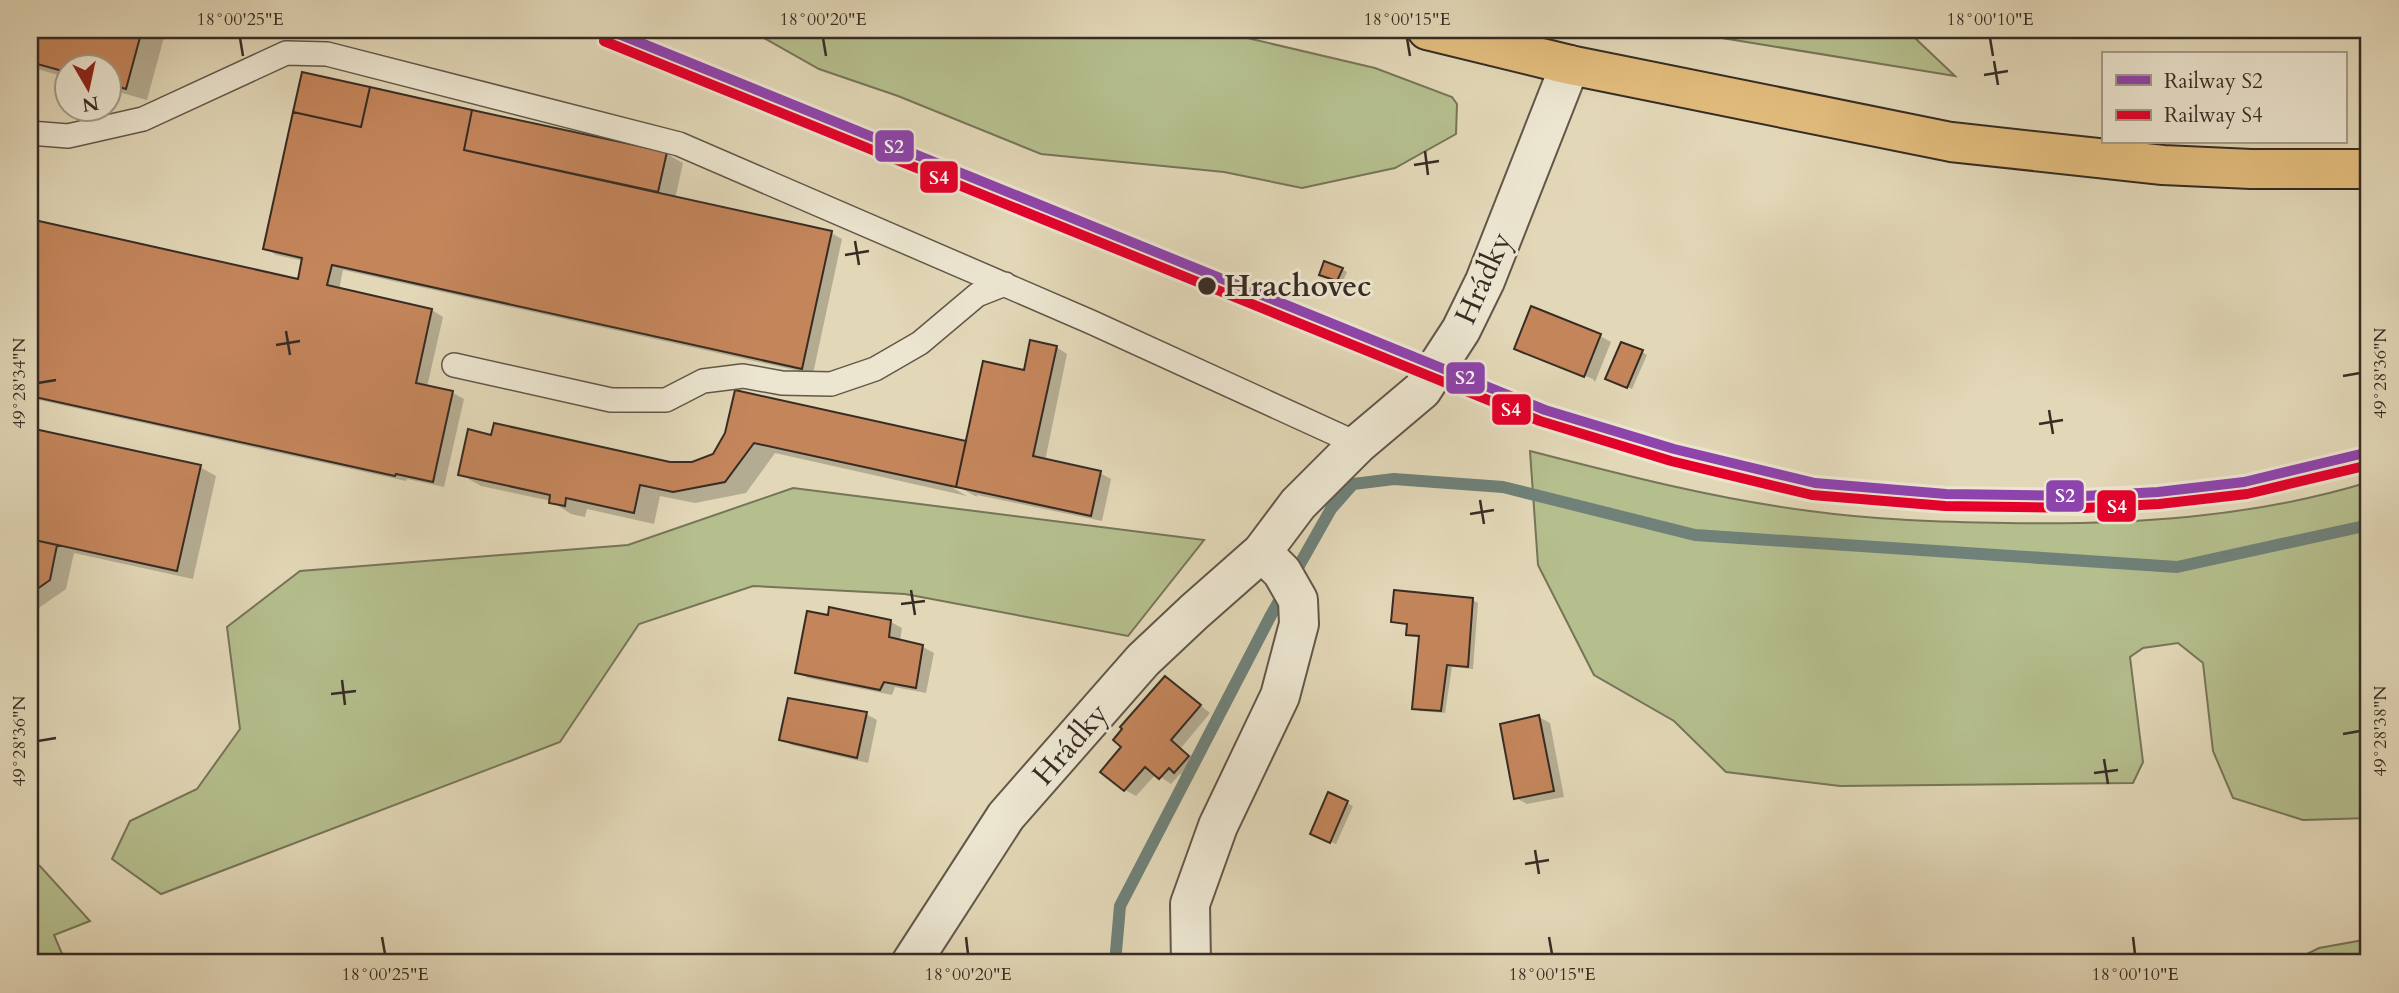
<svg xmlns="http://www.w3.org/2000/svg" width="2399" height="993" viewBox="0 0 2399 993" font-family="Cardo,serif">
	<rect width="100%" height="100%" fill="#e2d7b7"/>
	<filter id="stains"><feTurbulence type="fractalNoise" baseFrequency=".00286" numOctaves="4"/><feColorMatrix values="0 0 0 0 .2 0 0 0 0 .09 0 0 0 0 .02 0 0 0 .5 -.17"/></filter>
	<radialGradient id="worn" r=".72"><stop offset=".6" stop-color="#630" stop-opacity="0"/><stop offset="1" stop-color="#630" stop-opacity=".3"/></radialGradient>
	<path fill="#b5be8d" stroke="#767558" stroke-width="2" d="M750 30H1213L1375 68 1452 97 1457 104 1456 134 1395 168 1302 188 1224 172 1041 154 898 96 819 69Z
		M1673 30H1914L1916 39 1955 76Z
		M1530 451C1623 475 1716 499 1810 511 1875 520 1941 522 2007 523 2129 525 2251 518 2369 482V818L2303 820 2233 798 2213 751 2203 663 2178 643 2143 648 2130 657 2143 762 2133 783 1840 786 1726 772 1674 721 1594 675 1538 565Z
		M793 488 1204 540 1128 636 905 594 753 586 639 624 560 742 161 894 112 859 130 821 197 789 240 729 227 627 300 571 628 545Z
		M30 862 40 866 90 921 54 935 66 963H30Z
		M2369 939V963H2289L2319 948Z"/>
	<path fill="#0003" d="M30 30H166L147 100 108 89V66H66V77L30 67Z
		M213 30H237L235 36Z
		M472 112 667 154 683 163 675 199 831 233 842 239 813 374 343 270 339 290 432 310 443 317 427 387 453 393 464 399 444 487 407 479 406 481 30 398V221L299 281 304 261 276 255 265 248Z
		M1342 269 1347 272 1342 283 1326 277Z
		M1600 336 1611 342 1595 382 1593 379 1525 352Z
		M1056 347 1067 354 1045 461 1100 473 1111 479 1102 521 977 495V497L949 482 948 485 967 496 775 453 746 493 695 503 660 496 654 524 587 509 585 517 571 514 551 501 481 486 460 474 493 437 670 464 693 463 715 455 727 434 967 443 1025 372Z
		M1642 352 1647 355 1632 389 1613 381Z
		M30 430 200 467 216 476 193 579 74 553 66 589 36 610 30 609Z
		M1396 592 1473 600 1478 603 1473 669 1452 667 1445 713 1419 711 1414 708 1421 638 1408 634 1409 625 1393 621Z
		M891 622 902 628 900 641 923 647 934 653 926 693 895 687 892 695 808 678 797 672Z
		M1165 678 1210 713 1181 748 1199 763 1186 778 1180 774 1171 784 1156 774 1136 796 1125 790 1123 747Z
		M866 714 877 720 868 763 792 745 781 739Z
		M1539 717 1550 723 1564 797 1527 804 1516 798Z
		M1329 794 1353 806 1336 844 1317 836Z"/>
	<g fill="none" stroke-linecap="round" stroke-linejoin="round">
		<path stroke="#6f8179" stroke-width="12" d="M1115 963 1120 906 1270 617 1331 509 1353 484 1394 479 1503 487 1695 535 2177 567 2369 525"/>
	</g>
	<path fill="#c4855b" stroke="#372c24" stroke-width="2" d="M30 30H142L126 89 108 84V66H66V72L30 62Z
		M302 72 370 87 361 127 293 112Z
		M370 87 472 110 464 150 832 231 802 369 332 265 327 285 432 309 416 383 453 391 433 482 396 474 395 476 30 396V219L298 279 302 258 263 249 293 112 361 127Z
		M472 110 667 152 658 192 464 150Z
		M1324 261 1343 268 1337 281 1319 275Z
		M1531 306 1601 334 1584 377 1514 349Z
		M1030 340 1057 346 1033 456 1101 471 1091 516 956 487 983 361 1024 370Z
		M1621 342 1643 350 1627 388 1605 379Z
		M735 390 966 441 956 487 754 443 725 482 673 492 640 485 634 513 566 498 565 506 549 503 550 495 458 475 468 429 491 435 494 423 670 462H692L713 454 725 433Z
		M30 428 201 465 177 571 30 539Z
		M30 539 57 545 50 580 30 594Z
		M1394 590 1473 598 1468 667 1447 665 1441 711 1412 709 1419 636 1406 635 1407 624 1391 622Z
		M829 607 891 620 889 637 923 645 916 688 884 682 880 690 795 673 807 611 828 615Z
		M1165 676 1201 705 1171 740 1189 756 1174 773 1169 768 1159 779 1145 767 1124 791 1100 772 1121 747 1113 740 1122 729 1120 727Z
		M788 698 867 712 857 758 779 740Z
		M1539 715 1554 791 1514 799 1500 724Z
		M1328 792 1348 801 1330 843 1310 834Z"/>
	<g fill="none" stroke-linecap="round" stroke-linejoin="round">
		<g stroke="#625749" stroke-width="26">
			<path id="lane" d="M30 133 68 136 143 119 286 53 327 54 679 144 1091 322 1358 444
				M454 365 611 400H666L703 381 743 376 782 383 831 384 875 369 920 343 977 295 1005 284"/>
		</g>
		<g stroke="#625749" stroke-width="42">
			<path id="street" d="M911 963 1006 816 1143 660 1194 612 1262 552 1298 504 1358 444 1422 390 1461 330 1485 281 1570 65
				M1191 963 1190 904 1218 826 1280 696 1299 624 1298 600 1282 572 1262 552"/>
		</g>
		<g stroke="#372c24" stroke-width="42">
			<path id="primary" d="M1427 30 1570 65 1951 142 2163 165 2251 169H2369"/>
		</g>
		<use href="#lane" stroke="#ece5d0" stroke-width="23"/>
		<use href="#street" stroke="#ece5d0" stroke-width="38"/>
		<use href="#primary" stroke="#e1bc7c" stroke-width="38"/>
		<g stroke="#ece5d0" stroke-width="16">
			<path id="rail-1" d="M609 30 1545 410 1674 449 1815 483 1946 494 2084 496 2158 492 2244 482 2369 452"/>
		</g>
		<g stroke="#ece5d0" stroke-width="16">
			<path id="rail-2" d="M604 41 1540 421 1671 461 1812 495 1945 506 2084 508 2159 504 2247 494 2369 465"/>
		</g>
		<use href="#rail-1" stroke="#8e44ad" stroke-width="10"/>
		<use href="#rail-2" stroke="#e4002b" stroke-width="10"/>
	</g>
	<path fill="none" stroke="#372c24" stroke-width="2.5" d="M240 38 243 56M823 38 826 56M1407 38 1410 56M1990 38 1993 56M1994 61 1998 85M1984 75 2008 71M1425 151 1428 175M1414 165 1439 161M855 241 859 265M845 255 869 251M286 331 290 355M276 345 300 341M2343 376 2360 373M38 383 56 380M2049 410 2053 434M2039 424 2063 420M1480 500 1484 524M1470 514 1494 510M911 590 915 615M901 604 925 601M342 680 345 705M331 694 356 691M2343 734 2360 731M38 741 56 738M2104 759 2108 784M2094 773 2118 770M1535 850 1539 874M1525 864 1549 860M382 937 385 954M966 937 968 954M1549 937 1552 954M2133 937 2135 954"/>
	<circle fill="#372c24" stroke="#ece5d0" stroke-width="2.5" cx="1207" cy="286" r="10"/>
	<g text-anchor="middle" stroke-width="6" stroke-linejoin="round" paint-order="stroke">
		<g font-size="30" fill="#372c24" stroke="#ece5d0">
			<text transform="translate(1483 278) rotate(-66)" y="10">Hrádky</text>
			<text transform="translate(1070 744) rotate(-49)" y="10">Hrádky</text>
		</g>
		<g font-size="30" font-weight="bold" fill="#372c24" stroke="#ece5d0" text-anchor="start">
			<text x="1224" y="296">Hrachovec</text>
		</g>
	</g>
	<g stroke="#ece5d0" stroke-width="2.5">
		<rect x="874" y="129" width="41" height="34" rx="7" fill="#8e44ad"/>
		<rect x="919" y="160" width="40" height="34" rx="7" fill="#e4002b"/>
		<rect x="1445" y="361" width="41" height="34" rx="7" fill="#8e44ad"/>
		<rect x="1491" y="393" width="41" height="33" rx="7" fill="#e4002b"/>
		<rect x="2045" y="479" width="40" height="34" rx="7" fill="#8e44ad"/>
		<rect x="2096" y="489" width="41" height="34" rx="7" fill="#e4002b"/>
	</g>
	<g font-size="19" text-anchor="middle" font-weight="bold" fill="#fff">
		<text x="894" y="153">S2</text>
		<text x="939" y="184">S4</text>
		<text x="1465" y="384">S2</text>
		<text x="1511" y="416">S4</text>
		<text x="2065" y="502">S2</text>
		<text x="2117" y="513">S4</text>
	</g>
	<rect width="2399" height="993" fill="none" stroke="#e2d7b7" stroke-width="77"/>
	<rect x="2102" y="52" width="245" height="91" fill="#ece5d0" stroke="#a49b8b" stroke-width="2"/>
	<rect x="2116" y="75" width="35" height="10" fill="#8e44ad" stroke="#a49b8b" stroke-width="2"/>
	<text x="2164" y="88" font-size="21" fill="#372c24">Railway S2</text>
	<rect x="2116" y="110" width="35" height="10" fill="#e4002b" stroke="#a49b8b" stroke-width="2"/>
	<text x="2164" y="122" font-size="21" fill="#372c24">Railway S4</text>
	<g transform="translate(88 88) rotate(171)"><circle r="33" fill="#ece5d0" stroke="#a49b8b" stroke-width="2"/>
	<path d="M0-5L12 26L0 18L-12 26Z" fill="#8f2418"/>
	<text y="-10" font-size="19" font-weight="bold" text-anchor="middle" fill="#372c24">N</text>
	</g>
	<rect x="38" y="38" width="2322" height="916" fill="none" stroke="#372c24" stroke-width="2.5"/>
	<g font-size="18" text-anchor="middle" fill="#372c24">
		<text x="240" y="25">18°00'25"E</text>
		<text x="823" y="25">18°00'20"E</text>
		<text x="1407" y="25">18°00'15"E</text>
		<text x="1990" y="25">18°00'10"E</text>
		<text transform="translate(2380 373) rotate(-90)" y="6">49°28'36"N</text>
		<text transform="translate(19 383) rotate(-90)" y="6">49°28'34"N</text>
		<text transform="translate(2380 731) rotate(-90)" y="6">49°28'38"N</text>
		<text transform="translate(19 741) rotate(-90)" y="6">49°28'36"N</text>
		<text x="385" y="980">18°00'25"E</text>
		<text x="968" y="980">18°00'20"E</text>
		<text x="1552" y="980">18°00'15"E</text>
		<text x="2135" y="980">18°00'10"E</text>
	</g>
	<rect width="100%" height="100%" filter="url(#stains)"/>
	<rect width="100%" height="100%" fill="url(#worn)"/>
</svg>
